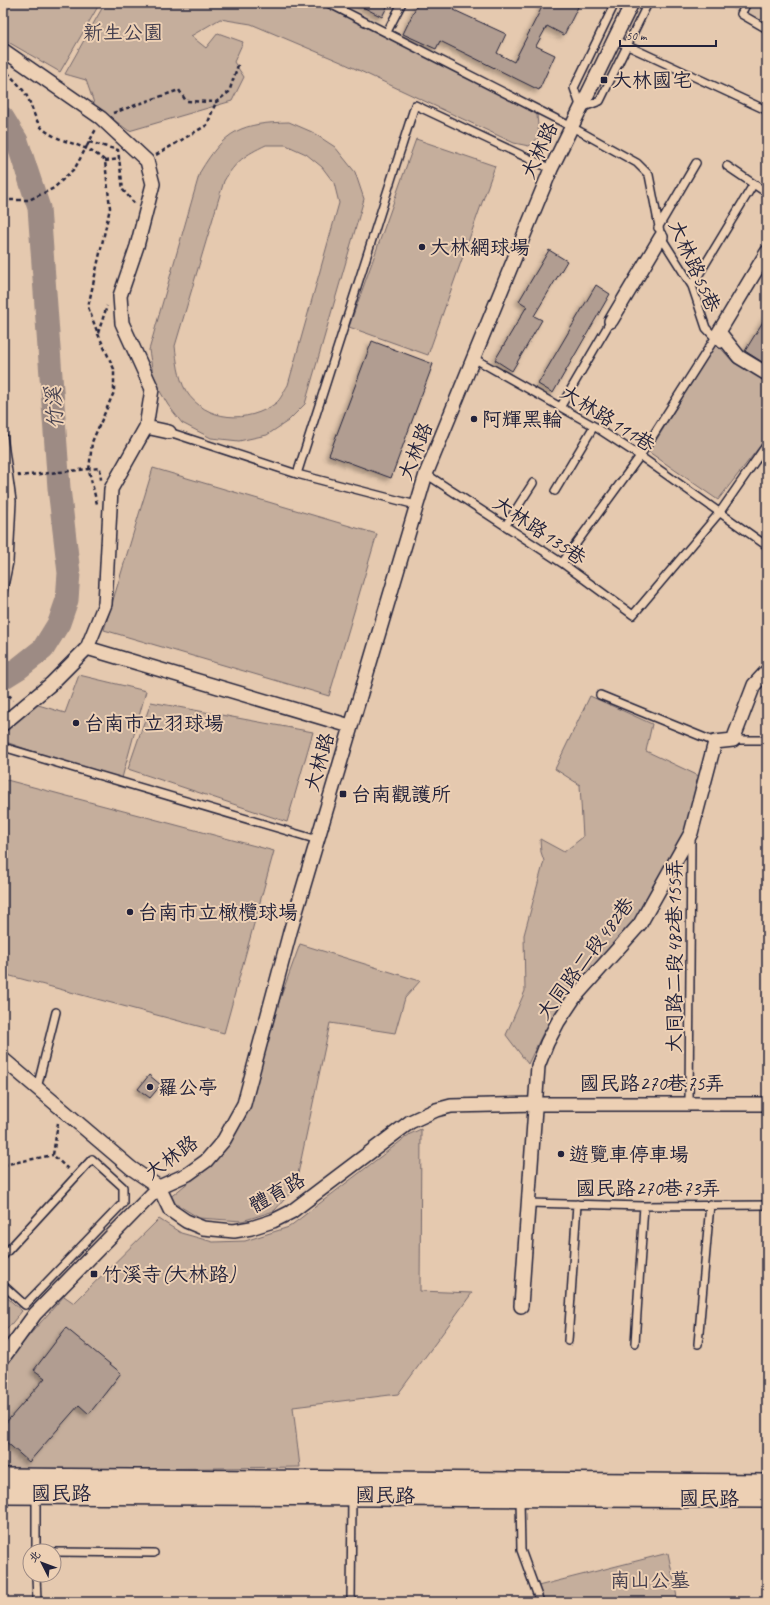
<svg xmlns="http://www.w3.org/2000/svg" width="770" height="1605" viewBox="0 0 770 1605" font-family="Caveat,'LXGW WenKai TC',sans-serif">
	<defs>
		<filter id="shadow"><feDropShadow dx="-3.5" dy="3.5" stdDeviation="2" flood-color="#0004"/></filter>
	</defs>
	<rect width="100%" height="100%" fill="#e5c9af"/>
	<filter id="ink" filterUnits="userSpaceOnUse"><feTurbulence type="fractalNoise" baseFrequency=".025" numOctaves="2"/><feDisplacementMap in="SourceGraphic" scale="8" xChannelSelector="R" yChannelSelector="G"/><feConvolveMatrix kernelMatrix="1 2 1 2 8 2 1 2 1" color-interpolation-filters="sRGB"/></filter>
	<g filter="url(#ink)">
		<path fill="#d5bca6" d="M721 3H767V26L740 14Z"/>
		<path fill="#c5ae9c" stroke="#74686c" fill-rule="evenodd" d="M3 3H100L60 72 3 39Z
			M105 3H322L522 102 537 115 539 137 529 146 514 143 341 62 251 24 220 19 191 36 206 48 218 33 243 42 234 62 244 77 232 101 129 131 95 106 86 80 65 74Z
			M289 122 312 132 335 147 355 172 364 199 305 404 288 421 267 435 239 441 211 438 182 423 168 405 154 381 149 350 200 172C225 130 241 123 289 122ZM266 145H286L306 154 322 167 334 183 339 203 288 385C284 391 281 399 276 403 248 424 206 422 186 391 178 377 177 361 175 346L224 181C236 161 245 155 266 145Z
			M416 139 495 166 428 355 349 327Z
			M716 343 734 363 767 383V437L718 500 649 452Z
			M153 468 377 534 329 696 104 630Z
			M79 675 146 691 122 778 55 759 3 741V734L35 704 65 713Z
			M590 696 652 724 646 751 699 776 686 833 638 921 571 993 543 1033 528 1064 506 1035 525 991 524 935 544 861 541 852 540 839 564 852 583 837 580 785 555 769Z
			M151 702 313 732 287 822 128 769Z
			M3 779 274 851 224 1033 3 974Z
			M300 944 420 981 405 998 395 1033 330 1023 295 1188 274 1211 242 1221 199 1218 168 1199 212 1163 265 1040Z
			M421 1129 420 1291 472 1293 398 1394 293 1407 300 1467 55 1470 3 1469V1365L64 1296 74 1303 159 1219 181 1233 213 1242 245 1241 289 1227 410 1134Z
			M3 1294 22 1311 3 1334Z
			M668 1553 678 1602H545L538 1586Z"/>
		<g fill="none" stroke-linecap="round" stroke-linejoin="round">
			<path stroke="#9d8b84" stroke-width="23" d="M3 118 17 141 39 208 59 488 69 573 67 600 59 623 43 649 19 668 3 678"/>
		</g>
		<path fill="#b19d91" stroke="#22223b" filter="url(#shadow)" d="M355 3H389L382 17Z
			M418 3H458L454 10 506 34 497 53 514 62 544 3H580L564 35 547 26 536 46 555 55 539 90 440 41 436 49 403 34Z
			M549 250 567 261 534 316 542 320 512 371 495 360 527 306 519 301Z
			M596 285 610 294 553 393 538 384Z
			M767 315V365L745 351Z
			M372 341 433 364 391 478 329 455Z
			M149 1075 161 1085 150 1098 138 1089Z
			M66 1328 121 1373 89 1414 79 1405 29 1462 3 1439V1426L45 1378 34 1370Z"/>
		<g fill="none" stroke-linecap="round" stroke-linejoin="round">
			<g stroke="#22223b" stroke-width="10">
				<path id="lane" d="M328 3 572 127 637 163 649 175 661 237 692 286 706 328 721 344
					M615 3 574 88 581 108 600 101 648 3
					M747 3 741 14 767 29
					M387 32 402 3
					M615 40 766 110
					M727 166 767 193
					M658 228 696 163
					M692 286 753 185
					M475 359 594 426 640 456 767 546
					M561 406 609 324
					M169 432 297 474
					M3 436 12 501 9 562 3 591
					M426 474 562 563 633 615 720 512 767 444
					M555 491 594 426
					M416 505 297 474 415 105 551 169
					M506 525 533 483
					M562 563 640 456 715 338
					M600 695 715 742
					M733 740H767
					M3 747 318 840
					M37 1088 56 1012
					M689 1103 691 837
					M529 1203 644 1206 767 1205
					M3 1256 92 1159 123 1187V1203L25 1305 3 1285
					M568 1341 577 1204
					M635 1343 644 1206
					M698 1344 710 1204
					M36 1495V1551
					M520 1498 521 1550 540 1602
					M54 1552 154 1553
					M36 1575 37 1602
					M351 1602 352 1496"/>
			</g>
			<g stroke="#22223b" stroke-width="16">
				<path id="street" d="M3 50 101 118 147 161 153 184 137 246 120 296 122 323 152 389 146 427 111 489 105 604 87 648 51 684 3 724
					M767 252 719 332 739 357 767 374
					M611 321 661 237
					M146 427 169 432
					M87 648 350 726
					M3 1059 131 1168 159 1187 170 1210 186 1221 203 1228 234 1231 251 1228 273 1221 291 1212 410 1122 436 1110 451 1106 536 1104H767
					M521 1306 538 1066 547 1043 558 1022 574 998 640 924 691 833 715 742 733 740 754 685 767 671
					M3 1358 35 1314 159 1187 188 1174 206 1161 224 1140 244 1104 290 932 426 474 551 169 632 3"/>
			</g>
			<g stroke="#22223b" stroke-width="22">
				<path id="secondary" d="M3 1478 767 1484
					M3 1494 767 1498"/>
			</g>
			<path stroke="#22223b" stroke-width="2.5" stroke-dasharray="4 3" stroke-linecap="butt" d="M3 67C10 76 19 84 25 93 32 103 34 121 43 129 63 145 84 142 105 161L110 208 88 307 98 334 114 369V392L92 442 89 471 97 504
				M113 113 179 90 186 101 216 102 229 92 239 62
				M89 142 118 150 123 190 135 204
				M87 146 96 129
				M156 155 207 125 216 102
				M105 161 120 159
				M98 333 107 306
				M19 474V476L100 468 101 480
				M3 702 10 696 13 700
				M58 1123 53 1155 70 1171
				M3 1165 53 1155"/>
			<use href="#lane" stroke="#edd0b4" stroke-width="7"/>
			<use href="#street" stroke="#edd0b4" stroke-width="13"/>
			<use href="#secondary" stroke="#edd0b4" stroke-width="19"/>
			<path stroke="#22223b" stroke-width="2.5" stroke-dasharray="4 3" stroke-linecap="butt" d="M3 200H29L54 188 75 168 87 146"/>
		</g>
	</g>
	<g fill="#22223b" stroke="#edd0b4" stroke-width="1.5">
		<rect x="600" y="76" width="8" height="8" rx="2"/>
		<circle cx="422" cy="247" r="4"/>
		<circle cx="474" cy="419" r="4"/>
		<circle cx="76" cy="723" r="4"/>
		<rect x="339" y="790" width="8" height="8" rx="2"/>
		<circle cx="130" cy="912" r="4"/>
		<circle cx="150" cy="1087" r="4"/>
		<circle cx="561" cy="1154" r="4"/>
		<rect x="90" y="1270" width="8" height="8" rx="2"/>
	</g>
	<g text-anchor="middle" stroke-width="4" stroke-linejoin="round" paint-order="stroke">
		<g font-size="20" fill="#433e4e" stroke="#edd0b4">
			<text x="123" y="39">新生公園</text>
			<text x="650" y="1587">南山公墓</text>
		</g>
		<g font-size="20" fill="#22223b" stroke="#edd0b4" text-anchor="start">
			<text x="612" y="87">大林國宅</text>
			<text x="430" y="254">大林網球場</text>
			<text x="482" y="426">阿輝黑輪</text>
			<text x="84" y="730">台南市立羽球場</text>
			<text x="351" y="801">台南觀護所</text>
			<text x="138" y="919">台南市立橄欖球場</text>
			<text x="158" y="1094">羅公亭</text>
			<text x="569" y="1161">遊覽車停車場</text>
			<text x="102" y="1281">竹溪寺(大林路)</text>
		</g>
		<g font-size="20" fill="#22223b" stroke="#edd0b4">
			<text transform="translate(539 150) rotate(-65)" y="7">大林路</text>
			<text transform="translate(695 266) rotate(66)" y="7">大林路55巷</text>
			<text transform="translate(608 418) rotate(32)" y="7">大林路111巷</text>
			<text transform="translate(415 451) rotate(-68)" y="7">大林路</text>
			<text transform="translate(540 530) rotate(34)" y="7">大林路135巷</text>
			<text transform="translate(319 762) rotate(-74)" y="7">大林路</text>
			<text transform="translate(674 956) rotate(-90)" y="7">大同路二段482巷155弄</text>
			<text transform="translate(585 958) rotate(-53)" y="7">大同路二段482巷</text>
			<text x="652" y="1090">國民路270巷75弄</text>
			<text transform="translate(171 1157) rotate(-36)" y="7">大林路</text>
			<text x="648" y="1195">國民路270巷73弄</text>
			<text transform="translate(277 1192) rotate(-29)" y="7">體育路</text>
			<text x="61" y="1500">國民路</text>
			<text transform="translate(385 1495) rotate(1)" y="7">國民路</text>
			<text x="709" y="1505">國民路</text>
		</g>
		<g font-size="21" font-style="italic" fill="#474251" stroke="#edd0b4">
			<text transform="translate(54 408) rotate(-94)" y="7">竹溪</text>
		</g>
	</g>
	<rect width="770" height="1605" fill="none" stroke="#edd0b4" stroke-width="16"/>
	<rect x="8" y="8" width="754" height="1589" fill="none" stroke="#22223b" stroke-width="1.5" filter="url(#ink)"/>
	<g transform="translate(42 1563) rotate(312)"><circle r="19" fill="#edd0b4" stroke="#9c8a84"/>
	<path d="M0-3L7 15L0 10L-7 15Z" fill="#22223b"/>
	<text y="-6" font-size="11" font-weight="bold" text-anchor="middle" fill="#22223b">北</text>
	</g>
	<path d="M620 40v6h96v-6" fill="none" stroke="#22223b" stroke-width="2"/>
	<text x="626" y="40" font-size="12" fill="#22223b" stroke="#edd0b4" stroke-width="3" paint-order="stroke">50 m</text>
</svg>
